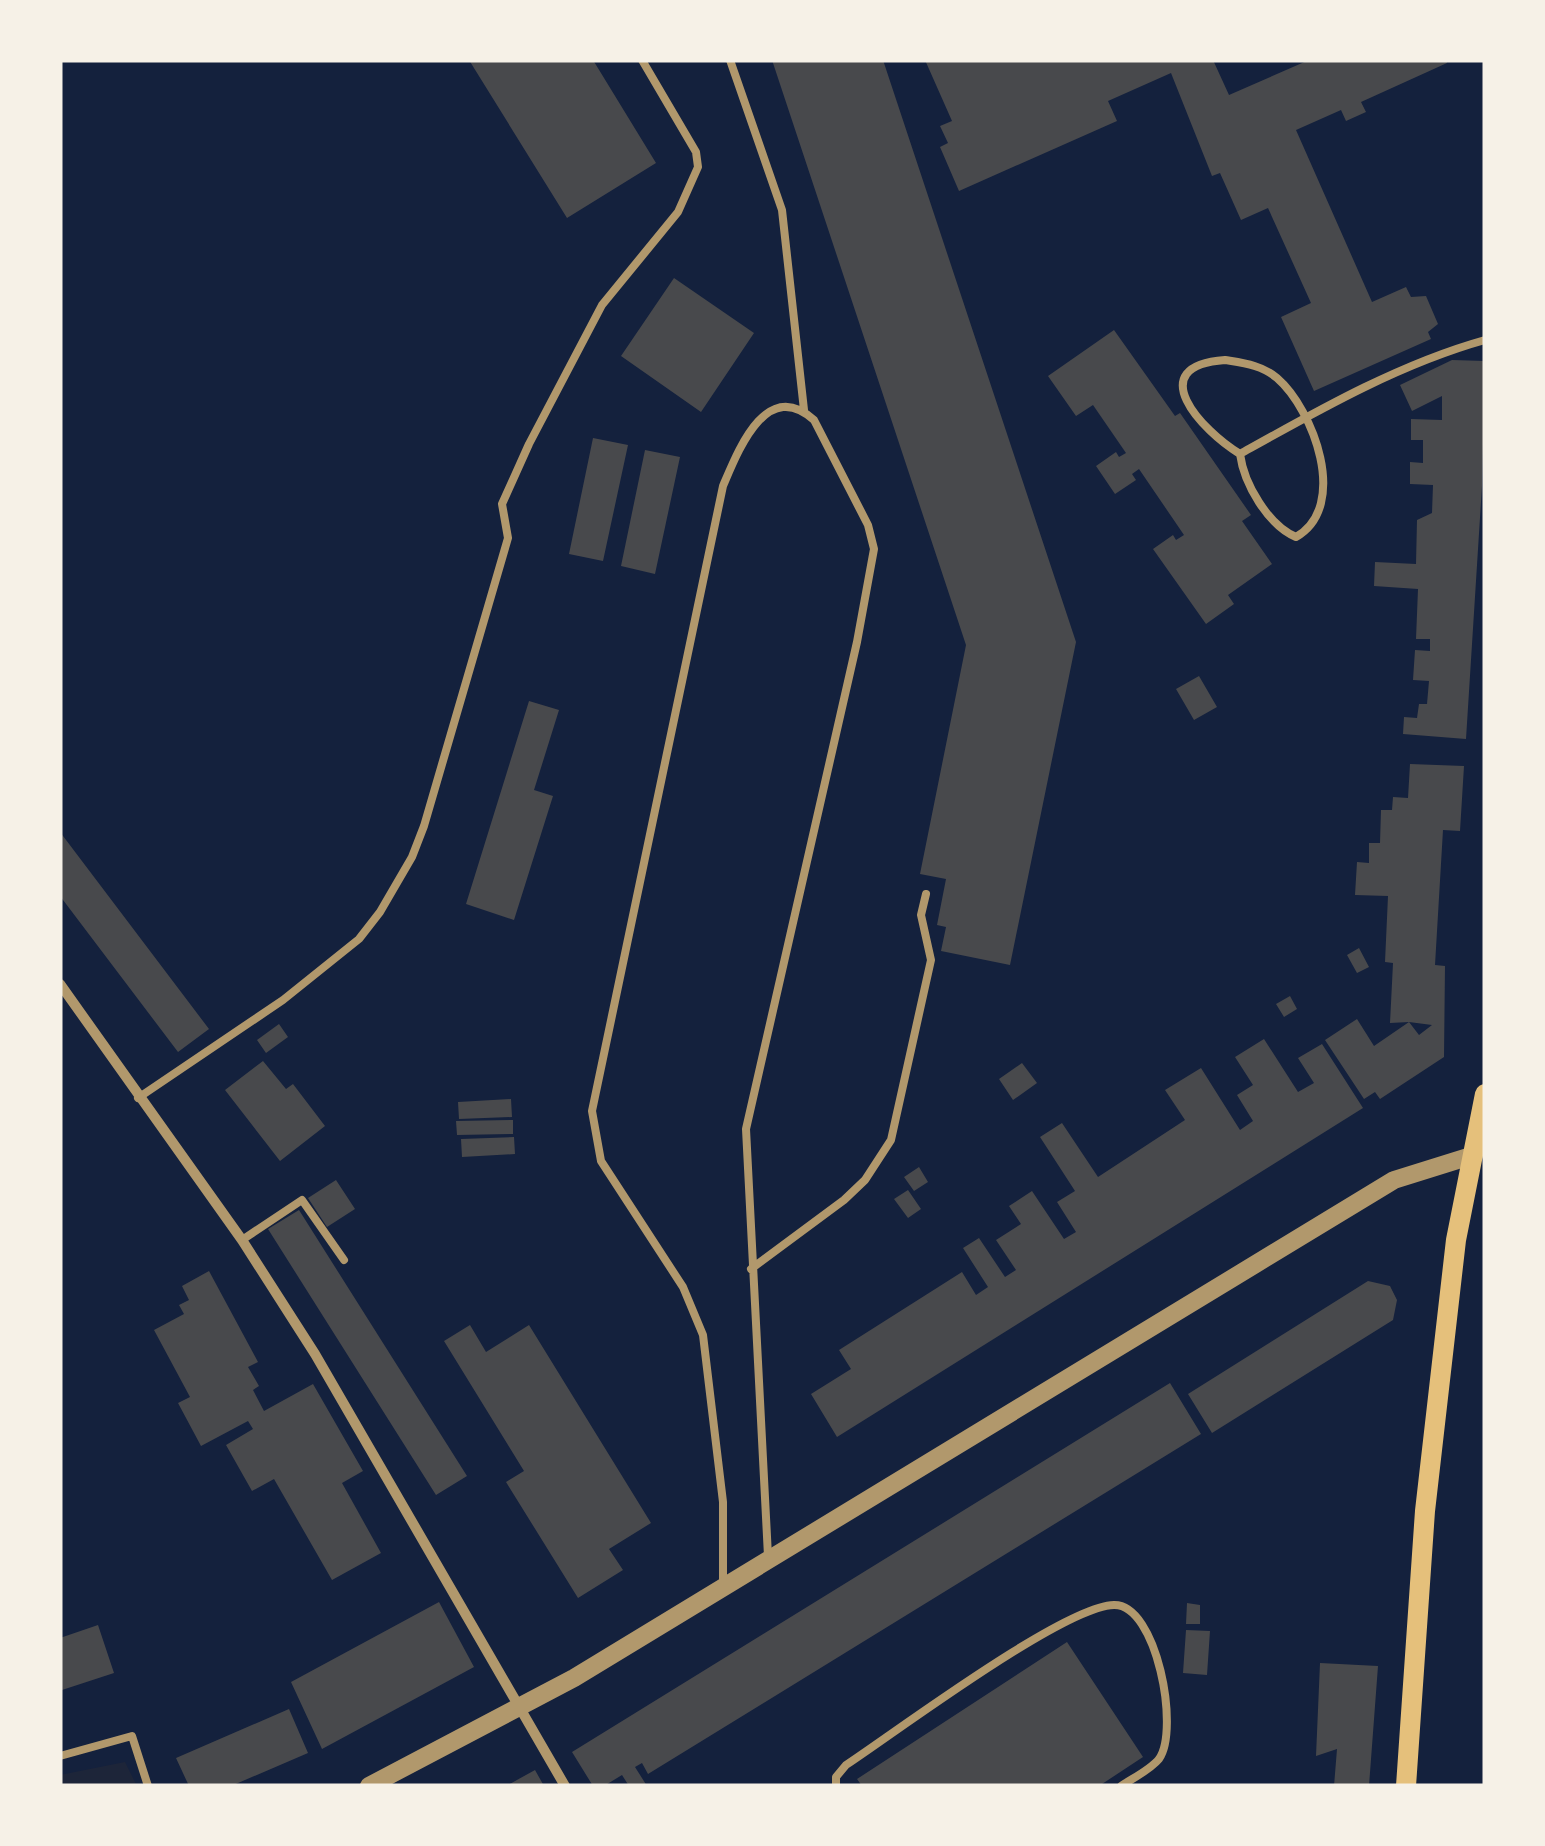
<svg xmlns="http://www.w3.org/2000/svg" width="1545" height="1846" viewBox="0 0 1545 1846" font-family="Poppins,sans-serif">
	<rect width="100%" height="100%" fill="#14213d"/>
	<path fill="#1d2539" d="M125 1762 137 1786H60V1775Z"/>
	<path fill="#48494c" d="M469 60H593L656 163 567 218Z
		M772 60H883L1076 642 1010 965 941 951 946 927 937 925 946 879 920 874 966 645Z
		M925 60H1213L1229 95 1309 60H1446L1447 63 1361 102 1366 112 1346 121 1341 110 1296 130 1372 302 1406 287 1411 297 1426 296 1438 324 1428 332 1431 339 1314 391 1281 317 1311 303 1268 208 1241 220 1220 173 1212 176 1171 73 1108 101 1117 121 959 191 940 147 948 143 940 126 952 121Z
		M674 278 754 333 701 412 621 356Z
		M1114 330 1175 416 1180 413 1251 515 1242 521 1272 564 1228 595 1234 604 1206 624 1153 549 1173 535 1176 540 1184 535 1139 469 1132 474 1136 480 1115 494 1096 466 1116 452 1119 457 1126 453 1093 405 1076 416 1048 376Z
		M1452 360 1485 361 1482 486 1466 739 1403 734 1404 717 1417 718 1419 704H1427L1429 681 1413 680 1415 650 1430 651V639H1416L1418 589 1374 586 1375 562 1416 564 1417 520 1432 513 1433 485 1410 484V462L1423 463V440H1411V419L1442 420V396L1412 411 1400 385Z
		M593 438 628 445 603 561 569 554Z
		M645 450 680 457 655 574 621 566Z
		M1199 676 1217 707 1194 720 1176 689Z
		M529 701 559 710 534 790 553 796 514 920 466 904Z
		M1410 764 1464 766 1460 831 1443 830 1435 965 1445 966 1444 1057 1380 1099 1375 1092 1364 1099 1325 1040 1357 1019 1374 1046 1409 1022 1419 1035 1432 1025 1409 1022 1390 1023 1393 963 1385 962 1388 896 1355 895 1357 862 1369 863V843H1380L1381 810H1392L1393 797 1408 798Z
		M60 832 209 1029 178 1052 60 896Z
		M1359 948 1369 967 1357 973 1347 955Z
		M1290 996 1297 1009 1284 1017 1276 1004Z
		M279 1024 288 1037 266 1053 257 1040Z
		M1264 1039 1298 1092 1314 1083 1298 1058 1322 1044 1363 1108 837 1437 811 1394 851 1369 839 1350 962 1272 976 1295 988 1287 963 1248 979 1238 1005 1277 1016 1270 996 1240 1021 1224 1009 1206 1032 1191 1064 1239 1076 1232 1057 1202 1075 1191 1040 1137 1062 1123 1098 1177 1185 1120 1165 1090 1201 1068 1240 1130 1253 1121 1237 1095 1253 1085 1235 1057Z
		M263 1061 286 1089 293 1084 325 1126 280 1161 225 1090Z
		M1022 1063 1037 1083 1013 1100 999 1079Z
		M511 1099 512 1117 459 1119 458 1102Z
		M513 1120V1134L457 1135 456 1121Z
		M514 1137 515 1154 462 1157 461 1139Z
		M919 1167 928 1182 914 1191 904 1177Z
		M336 1180 355 1209 327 1227 308 1198Z
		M908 1190 921 1209 908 1218 894 1199Z
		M299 1210 467 1476 436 1495 268 1229Z
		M209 1271 258 1362 248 1367 259 1386 253 1390 264 1411 313 1384 363 1471 342 1483 381 1553 332 1580 274 1479 252 1491 226 1445 253 1429 248 1421 201 1446 178 1403 190 1397 154 1330 184 1314 179 1305 189 1300 182 1286Z
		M1368 1281 1390 1286 1397 1300 1393 1320 1212 1433 1188 1394Z
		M470 1325 486 1352 529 1325 651 1523 609 1549 623 1570 578 1598 506 1482 524 1471 444 1341Z
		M1170 1383 1201 1434 648 1774 642 1763 635 1767 647 1786H629L622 1775 604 1786H593L572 1752Z
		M439 1602 474 1667 322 1749 291 1682Z
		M1187 1603 1200 1605V1624H1186Z
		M98 1625 114 1673 62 1690 60 1638Z
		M1186 1630 1210 1631 1207 1675 1183 1673Z
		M1067 1642 1143 1757 1099 1786H862L857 1779Z
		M1320 1663 1378 1666 1369 1786H1334L1337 1749 1316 1756Z
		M289 1709 308 1753 231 1786H189L176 1758Z
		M535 1770 544 1786H506Z"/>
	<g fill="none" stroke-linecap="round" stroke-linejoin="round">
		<path stroke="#b1986c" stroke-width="8" d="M730 60 782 210 804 410
			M1225 360C1243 363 1262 365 1277 378 1313 409 1350 506 1296 537 1268 525 1244 484 1240 454 1202 431 1141 366 1225 360Z
			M1240 454C1317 411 1399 364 1485 340
			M138 1098 283 1000 359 939 380 912 412 857 424 826 508 538 502 504 529 444 602 305 678 212 698 167 696 152 642 60
			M242 1240 302 1200 344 1260
			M751 1269 844 1200 865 1180 891 1140 931 960 921 915 926 894
			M723 1587V1502L703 1335 683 1287 601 1161 592 1111 723 486C738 451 766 377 814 420L868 525 874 549 857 642 746 1129 768 1556
			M60 1756 132 1736 148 1786
			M836 1786V1777L846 1765C896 1732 1064 1606 1114 1605 1157 1604 1180 1730 1159 1759 1150 1770 1133 1778 1121 1786"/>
		<path stroke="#b1986c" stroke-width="10" d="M60 984 242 1240 315 1354 565 1786"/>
		<path stroke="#b1986c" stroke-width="18" d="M369 1786 574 1678 1394 1180 1474 1155"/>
		<path stroke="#e5c07b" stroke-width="20" d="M1406 1786 1425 1511 1456 1240 1485 1094"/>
	</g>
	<rect width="1545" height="1846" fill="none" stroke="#f6f1e7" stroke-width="125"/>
</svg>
